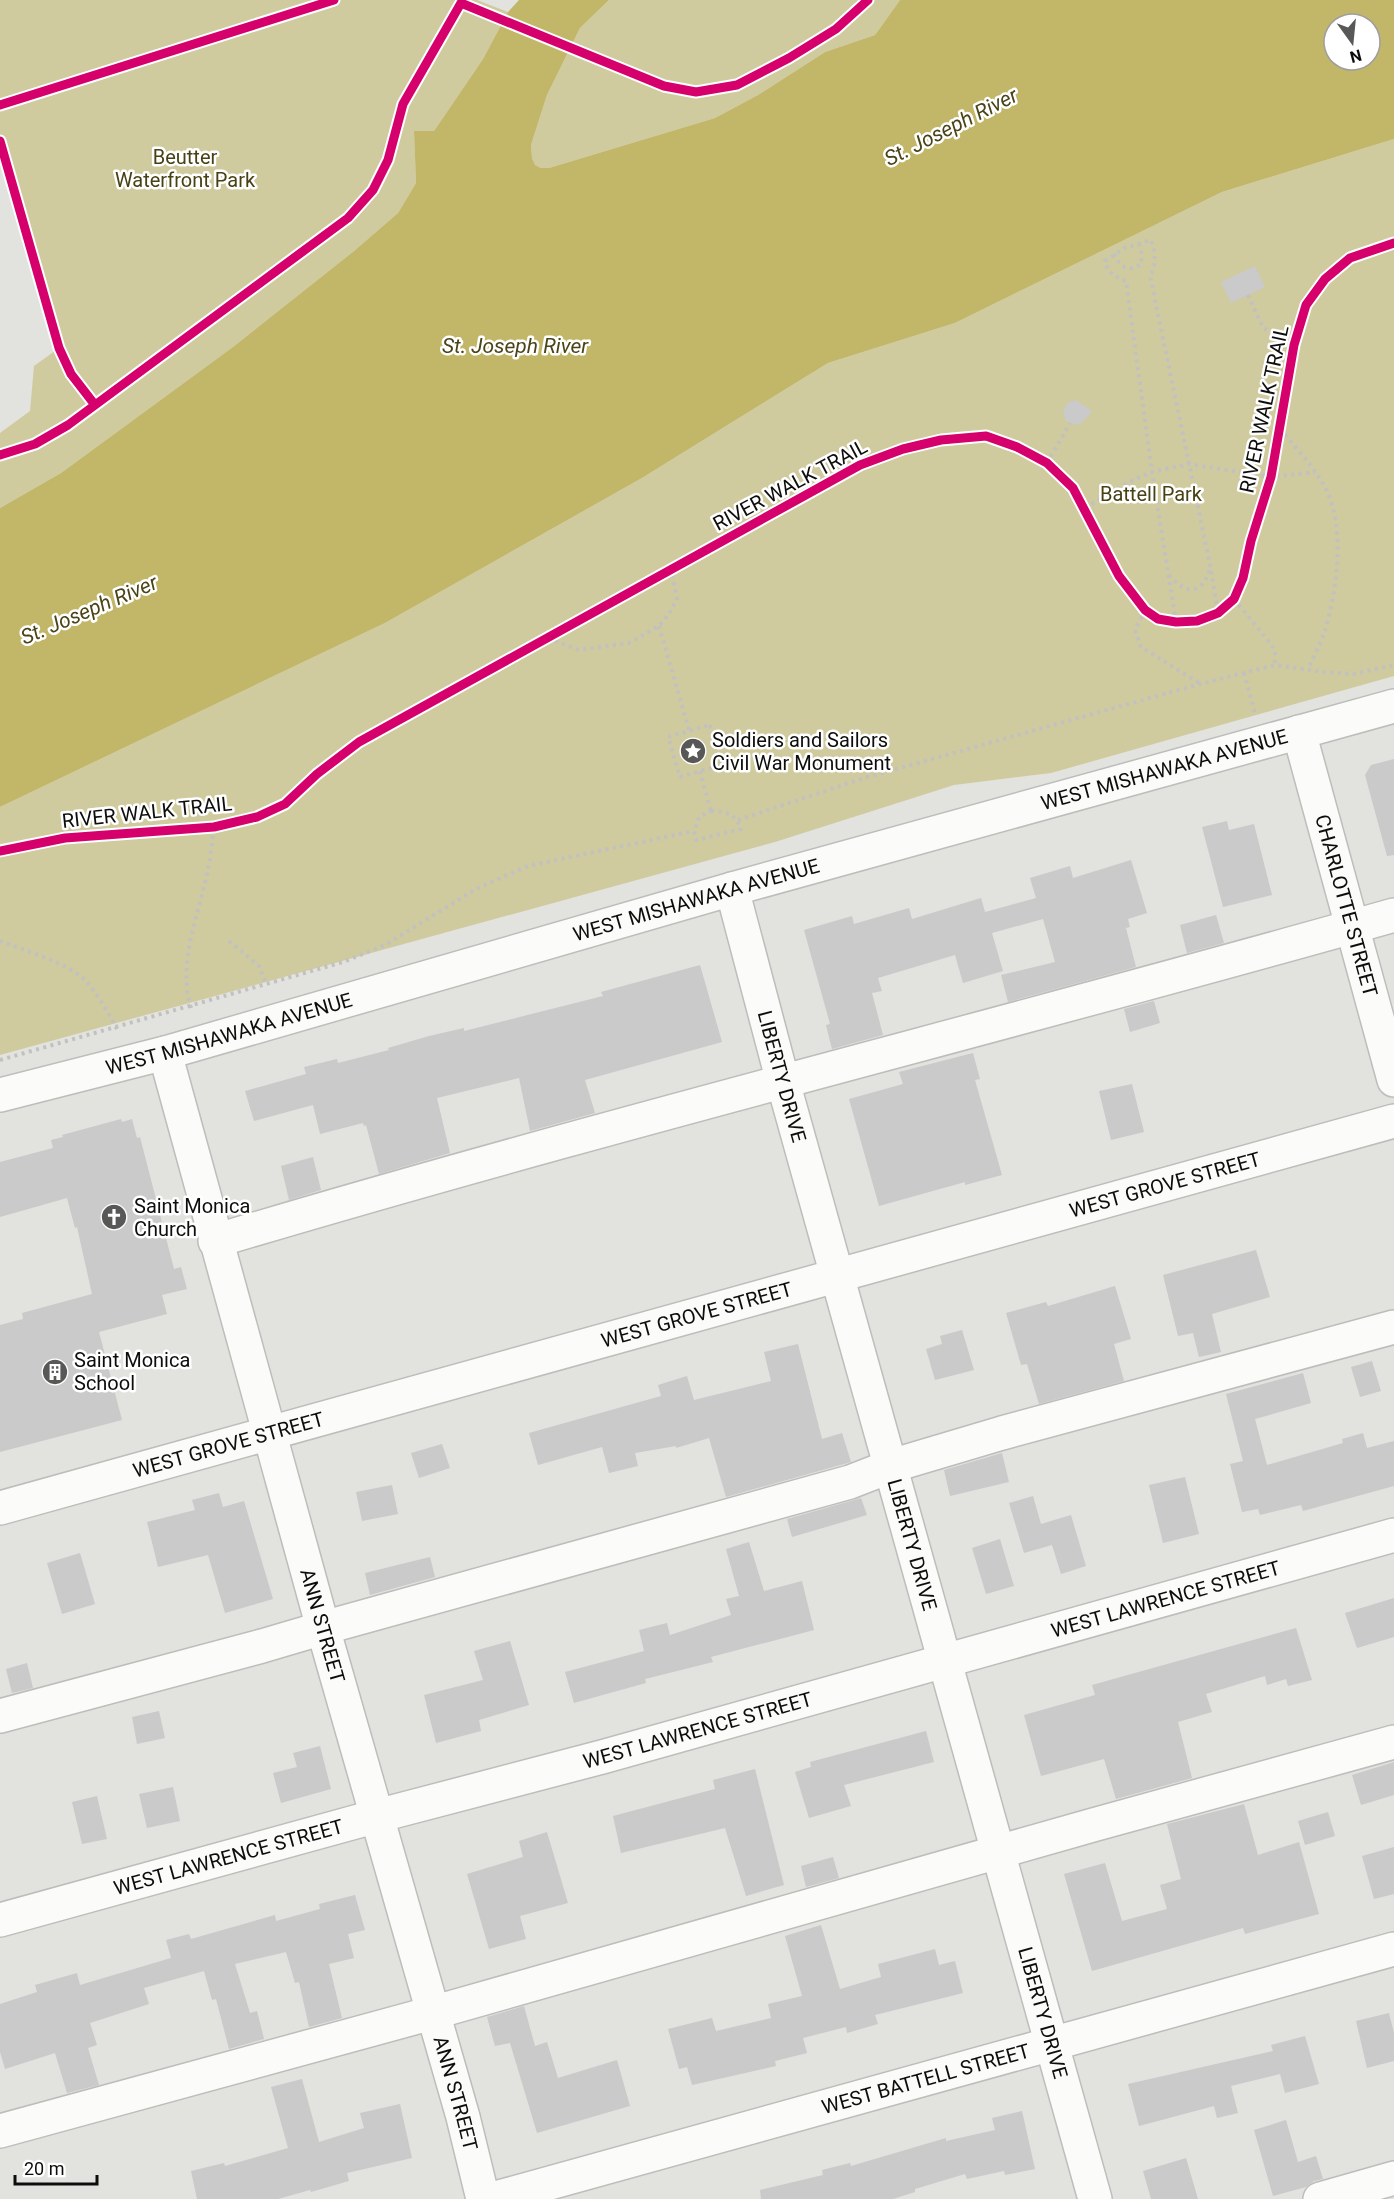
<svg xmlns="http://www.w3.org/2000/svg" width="1394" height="2199" viewBox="0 0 1394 2199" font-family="Roboto,sans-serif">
	<rect width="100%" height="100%" fill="#e2e2df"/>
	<path fill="#d0ca9f" d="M0 0H477L508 12 483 59 434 131H414L416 183 398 213 354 251 233 347 61 473 0 508V433L30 411 34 366 59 348 0 141Z
		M609 0H900L875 35 825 52 758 95 715 118 549 168H541L535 165 532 158 531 145 547 95 580 28Z
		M1394 139V676L1051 773 954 785 775 842 0 1055V807L385 623 642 478 828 363 955 323 1222 192Z"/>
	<path fill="#c2b768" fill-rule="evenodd" d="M519 0H609L580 28 547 95 531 145 532 158 535 165 541 168H549L715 118 758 95 825 52 875 35 900 0H1394V139L1222 192 955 323 828 363 642 478 385 623 0 807V508L61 473 233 347 354 251 398 213 416 183 414 131H434L483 59 508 12ZM1334 24H1370V60H1334Z"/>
	<path fill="#c9cac9" d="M1255 266 1265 287 1231 303 1221 282Z
		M1076 400 1092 411 1082 423 1074 425 1066 421 1063 412 1067 403Z
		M1394 759V855L1387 856 1365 775 1371 765Z
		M1227 821 1229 830 1254 824 1272 895 1223 907 1202 827Z
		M1131 860 1147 913 1128 919 1130 927 1126 928 1136 967 1008 1002 1001 975 1055 962 1043 919 992 933 1003 971 963 983 955 955 878 978 882 991 872 993 883 1035 832 1049 826 1025 830 1024 804 930 852 916 854 924 909 908 912 919 981 898 985 912 1036 898 1030 878 1070 866 1073 878Z
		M1216 915 1224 943 1187 953 1180 925Z
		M700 965 722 1042 585 1080 595 1113 530 1131 519 1078 437 1098 450 1153 379 1174 366 1125 364 1126 363 1123 320 1134 313 1105 254 1121 245 1091 306 1074 304 1067 337 1059 338 1063 389 1050 388 1048 429 1036 464 1028V1031L603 996 601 992Z
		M1154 1001 1160 1023 1130 1032 1124 1009Z
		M973 1053 980 1079 975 1080 1002 1175 965 1185V1182L879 1206 849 1099 903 1084 899 1072Z
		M1132 1084 1144 1132 1111 1140 1099 1091Z
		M121 1119 122 1122 132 1119 137 1138 140 1137 174 1269 181 1267 187 1289 162 1295 167 1314 99 1332 122 1420 0 1452V1325L23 1319 22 1313 92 1294 77 1227 75 1228 67 1198 0 1217V1162L53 1148 51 1140 63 1137 62 1135Z
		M313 1157 321 1190 289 1200 281 1166Z
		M1256 1250 1270 1297 1212 1314 1221 1352 1199 1357 1193 1333 1178 1336 1163 1275Z
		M1115 1286 1131 1339 1114 1344 1124 1381 1039 1404 1027 1364 1021 1365 1006 1313 1046 1302 1048 1306Z
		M962 1330 974 1370 935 1380 926 1349 942 1344 940 1336Z
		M798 1344 822 1439 842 1433 851 1462 726 1497 709 1438 676 1448V1446L635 1453 638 1466 609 1473 602 1447 538 1465 529 1433 661 1396 658 1385 687 1376 694 1400 771 1381 764 1352Z
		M1372 1361 1381 1391 1360 1397 1351 1367Z
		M1303 1373 1311 1403 1255 1419 1267 1465 1343 1443 1342 1439 1363 1433 1367 1448 1394 1441V1486L1303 1511 1301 1505 1260 1515 1258 1509 1242 1512 1230 1464 1243 1461 1226 1394Z
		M442 1444 450 1468 419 1478 411 1453Z
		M1002 1453 1009 1482 950 1496 944 1470Z
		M1185 1477 1199 1534 1163 1543 1149 1485Z
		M392 1485 398 1514 362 1521 356 1492Z
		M219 1493 223 1507 244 1501 273 1599 225 1613 208 1555 158 1567 147 1522 195 1510 192 1500Z
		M1033 1496 1041 1524 1071 1515 1086 1566 1061 1574 1052 1545 1024 1553 1009 1503Z
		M861 1498 867 1515 792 1537 787 1519Z
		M1000 1539 1014 1586 986 1594 972 1548Z
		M749 1542 764 1591 802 1581 814 1630 711 1657 713 1662 645 1679 646 1683 574 1703 565 1672 644 1651 639 1630 667 1623 670 1635 731 1615 726 1599 739 1596 726 1549Z
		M80 1553 95 1604 62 1614 47 1563Z
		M430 1557 435 1577 370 1595 365 1573Z
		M1394 1598V1637L1357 1648 1345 1613Z
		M1296 1628 1312 1680 1288 1686 1286 1679 1267 1685 1265 1676 1206 1694 1212 1712 1178 1722 1192 1778 1116 1799 1104 1759 1041 1776 1024 1715 1095 1695 1092 1685Z
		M510 1641 529 1705 479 1720 481 1731 436 1743 424 1695 483 1680 474 1651Z
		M27 1663 33 1688 12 1693 6 1669Z
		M159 1711 165 1738 137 1744 132 1717Z
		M926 1731 934 1762 844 1785 851 1806 809 1818 795 1772 811 1767 810 1762Z
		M320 1746 331 1789 281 1803 273 1773 297 1767 293 1753Z
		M1394 1762V1795L1361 1805 1352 1775Z
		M755 1769 784 1885 746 1896 725 1828 621 1853 613 1816 715 1789 713 1780Z
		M173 1787 180 1821 147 1828 139 1794Z
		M97 1796 107 1839 82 1844 72 1802Z
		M1244 1804 1258 1855 1299 1842 1319 1914 1245 1934 1243 1928 1092 1971 1064 1874 1105 1863 1122 1921 1167 1909 1160 1885 1181 1879 1167 1824Z
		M1328 1812 1335 1836 1305 1845 1298 1821Z
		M547 1832 568 1903 520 1916 526 1939 489 1949 467 1874 523 1857 519 1841Z
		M1394 1847V1894L1374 1899 1362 1856Z
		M833 1857 839 1878 806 1887 801 1866Z
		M355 1895 365 1930 348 1934 354 1958 329 1964 342 2018 309 2027 299 1982 295 1983 286 1952 235 1964 250 2013 257 2011 264 2039 229 2049 216 1999 212 2000 204 1971 144 1988 149 2004 90 2023 97 2045 88 2048 99 2085 67 2093 55 2053 5 2069 0 2052V2004L37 1992 35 1985 77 1973 80 1985 171 1958 166 1940 189 1934 191 1939 275 1915 276 1921 320 1909 319 1904Z
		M821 1925 840 1989 881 1977 878 1964 935 1949 939 1965 955 1961 963 1993 875 2015 878 2024 847 2033 846 2027 803 2038 807 2053 775 2061 776 2066 692 2085 687 2067 679 2069 668 2029 712 2018 716 2031 771 2018 768 2004 802 1996 785 1936Z
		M524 2006 535 2046 547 2042 558 2078 617 2060 630 2106 537 2133 510 2043 495 2046 487 2017Z
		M1389 2013 1394 2033V2061L1367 2068 1356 2021Z
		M1305 2036 1319 2084 1285 2093 1280 2074 1231 2086 1238 2113 1217 2118 1214 2106 1139 2126 1128 2084 1273 2051 1271 2045Z
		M302 2079 319 2142 364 2128 360 2113 400 2104 412 2158 347 2173 349 2181 311 2192 310 2190 278 2199H197L191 2171 224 2163 225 2166 288 2148 271 2087Z
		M1022 2111 1035 2169 1005 2175 1004 2171 967 2179 965 2174 915 2189V2192L893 2199H761L760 2190 823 2175 822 2170 850 2163 851 2166 946 2138V2141L995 2130 992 2118Z
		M1286 2120 1298 2162 1316 2156 1323 2179 1314 2181 1306 2187 1273 2196 1254 2130Z
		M1186 2158 1198 2199H1151L1143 2171Z"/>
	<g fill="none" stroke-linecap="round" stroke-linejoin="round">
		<g stroke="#bdbdbb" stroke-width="36">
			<g id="minor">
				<path id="s1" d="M1299 732 1394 1080"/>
				<path id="s2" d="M732 889 783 1082 1095 2199"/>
				<path id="s3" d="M165 1053 323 1628 463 2117 483 2199"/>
				<path d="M215 1241C606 1124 1002 1026 1394 915"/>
				<path id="s4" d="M0 1508 1394 1121"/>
				<path d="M0 1716 262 1646 323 1628 850 1482 891 1466 1002 1433 1394 1327"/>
				<path id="s5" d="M0 1920 377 1816 602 1757 1394 1535"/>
				<path d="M0 2131 432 2013 1093 1825 1394 1742"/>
				<path id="s6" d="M492 2199 1394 1949"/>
				<path d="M1320 2199 1394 2178"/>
			</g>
		</g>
		<g stroke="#bdbdbb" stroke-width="36">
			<g id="major">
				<path id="s7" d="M0 1095 165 1053 732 889 1394 706"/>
			</g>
		</g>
		<path stroke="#c1c1c0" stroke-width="4" stroke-dasharray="3 4.5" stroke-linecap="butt" d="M1114 254C1120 267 1128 273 1141 264L1142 254 1139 245
			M1248 295 1263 328 1294 345
			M1280 429C1296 448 1313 466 1325 487 1346 527 1337 590 1325 631 1321 644 1313 657 1308 669
			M1047 463 1070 423
			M1085 508 1131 481 1152 472 1189 464 1271 477 1315 472
			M1169 575C1186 596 1203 594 1210 568
			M1234 599 1271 644 1275 651V665
			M1145 610 1135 630 1141 647 1199 683
			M1176 622 1152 472 1126 281C1115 276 1108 274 1105 261L1125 248 1151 240C1155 253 1157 263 1150 276L1210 565 1218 613
			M659 626 689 730
			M548 638 579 650 629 643 659 626 669 614 677 599 671 570
			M1244 673 1255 713
			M710 725 722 765 680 777 668 737Z
			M700 771 711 811
			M711 811C726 811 736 814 741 829L696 840 694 831 699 817Z
			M738 820 864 778 1200 684 1275 665 1323 672 1353 674 1394 665
			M0 941C23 950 69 963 86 981 98 995 108 1012 117 1029
			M229 941 259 966 266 984
			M191 1008C177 962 199 914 208 869 211 856 212 841 214 827
			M0 1060 343 962 385 945 476 889 528 866 694 831"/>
		<use href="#minor" stroke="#fbfbfa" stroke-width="33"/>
		<use href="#major" stroke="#fbfbfa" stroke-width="33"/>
		<g stroke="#fff" stroke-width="13">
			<path id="cycleway" d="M0 105 334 0
				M0 141 59 348 71 374 95 405
				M0 455 35 444 68 425 348 218 373 190 388 160 403 104 461 3 664 86 696 92 737 85 789 58 836 29 868 0
				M0 851 65 838 214 827 257 817 285 804 317 774 359 742 860 465 903 449 941 440 986 436 1017 447 1047 463 1073 488 1119 576 1145 610 1158 619 1176 622 1197 621 1218 613 1234 599 1243 578 1251 541 1271 477 1294 345 1306 305 1325 279 1350 258 1394 243"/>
		</g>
		<use href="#cycleway" stroke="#d6006c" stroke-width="9"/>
	</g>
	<defs>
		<g id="sight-disc" transform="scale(1.35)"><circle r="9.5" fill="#585856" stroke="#fff"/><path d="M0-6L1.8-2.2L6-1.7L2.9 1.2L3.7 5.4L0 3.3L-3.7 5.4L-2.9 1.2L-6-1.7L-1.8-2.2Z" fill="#fff"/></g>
		<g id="church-disc" transform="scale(1.35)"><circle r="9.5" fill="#585856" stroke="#fff"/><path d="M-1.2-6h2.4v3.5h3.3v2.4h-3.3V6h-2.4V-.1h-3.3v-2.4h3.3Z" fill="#fff"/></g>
		<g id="building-disc" transform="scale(1.35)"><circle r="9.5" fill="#585856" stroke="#fff"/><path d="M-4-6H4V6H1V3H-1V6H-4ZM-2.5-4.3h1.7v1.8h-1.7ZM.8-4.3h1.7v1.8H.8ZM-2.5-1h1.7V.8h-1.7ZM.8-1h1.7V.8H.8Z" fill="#fff"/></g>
	</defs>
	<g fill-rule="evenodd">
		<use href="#sight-disc" x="693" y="751"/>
		<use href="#church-disc" x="114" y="1217"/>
		<use href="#building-disc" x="55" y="1372"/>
	</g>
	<g text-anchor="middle" stroke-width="5" stroke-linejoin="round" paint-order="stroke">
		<g font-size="20" fill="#484114" stroke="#fff">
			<text x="185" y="164">Beutter<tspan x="185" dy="23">Waterfront Park</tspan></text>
			<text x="1151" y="501">Battell Park</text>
		</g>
		<g font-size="20" fill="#0d0d0c" stroke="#fff">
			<text transform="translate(1264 409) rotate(-78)" y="7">RIVER WALK TRAIL</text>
			<text transform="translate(790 485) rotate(-28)" y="7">RIVER WALK TRAIL</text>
			<text dy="7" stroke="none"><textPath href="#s7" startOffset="1209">WEST MISHAWAKA AVENUE</textPath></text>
			<text transform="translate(147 812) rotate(-6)" y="7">RIVER WALK TRAIL</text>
			<text dy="7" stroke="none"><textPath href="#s7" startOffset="723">WEST MISHAWAKA AVENUE</textPath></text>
			<text dy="7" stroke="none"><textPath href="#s1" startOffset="180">CHARLOTTE STREET</textPath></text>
			<text dy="7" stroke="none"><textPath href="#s7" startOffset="237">WEST MISHAWAKA AVENUE</textPath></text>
			<text dy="7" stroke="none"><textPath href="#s2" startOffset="194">LIBERTY DRIVE</textPath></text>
			<text dy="7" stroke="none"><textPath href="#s4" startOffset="1209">WEST GROVE STREET</textPath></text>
			<text dy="7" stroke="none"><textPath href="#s4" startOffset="723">WEST GROVE STREET</textPath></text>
			<text dy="7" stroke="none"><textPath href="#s4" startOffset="237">WEST GROVE STREET</textPath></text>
			<text dy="7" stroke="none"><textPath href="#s2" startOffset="680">LIBERTY DRIVE</textPath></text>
			<text dy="7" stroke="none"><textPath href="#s5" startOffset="1209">WEST LAWRENCE STREET</textPath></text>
			<text dy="7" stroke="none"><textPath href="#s3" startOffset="594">ANN STREET</textPath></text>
			<text dy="7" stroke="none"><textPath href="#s5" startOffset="723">WEST LAWRENCE STREET</textPath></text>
			<text dy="7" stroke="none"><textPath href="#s5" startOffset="237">WEST LAWRENCE STREET</textPath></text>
			<text dy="7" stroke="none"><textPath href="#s2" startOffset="1166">LIBERTY DRIVE</textPath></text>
			<text dy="7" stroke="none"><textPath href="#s6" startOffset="450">WEST BATTELL STREET</textPath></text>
			<text dy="7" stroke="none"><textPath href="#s3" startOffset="1080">ANN STREET</textPath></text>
		</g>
		<g font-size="20" fill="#0d0d0c" stroke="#fff" text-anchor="start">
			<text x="712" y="747">Soldiers and Sailors<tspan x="712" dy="23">Civil War Monument</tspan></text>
			<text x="134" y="1213">Saint Monica<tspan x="134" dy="23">Church</tspan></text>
			<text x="74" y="1367">Saint Monica<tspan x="74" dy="23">School</tspan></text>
		</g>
		<g font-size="21" font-style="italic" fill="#4b4418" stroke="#fff">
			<text transform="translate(951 127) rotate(-27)" y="7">St. Joseph River</text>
			<text x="515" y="353">St. Joseph River</text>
			<text transform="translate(89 610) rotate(-23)" y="7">St. Joseph River</text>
		</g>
	</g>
	<g transform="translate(1352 42) rotate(165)"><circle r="28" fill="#ffffff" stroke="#9e9e9e" stroke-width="1.5"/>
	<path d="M0-4.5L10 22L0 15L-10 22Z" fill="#585856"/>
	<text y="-9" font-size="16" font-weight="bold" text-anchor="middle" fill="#0d0d0c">N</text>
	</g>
	<path d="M15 2175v9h82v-9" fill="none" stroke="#0d0d0c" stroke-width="3"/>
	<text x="24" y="2175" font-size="18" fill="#0d0d0c" stroke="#ffffff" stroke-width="4.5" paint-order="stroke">20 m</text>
</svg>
